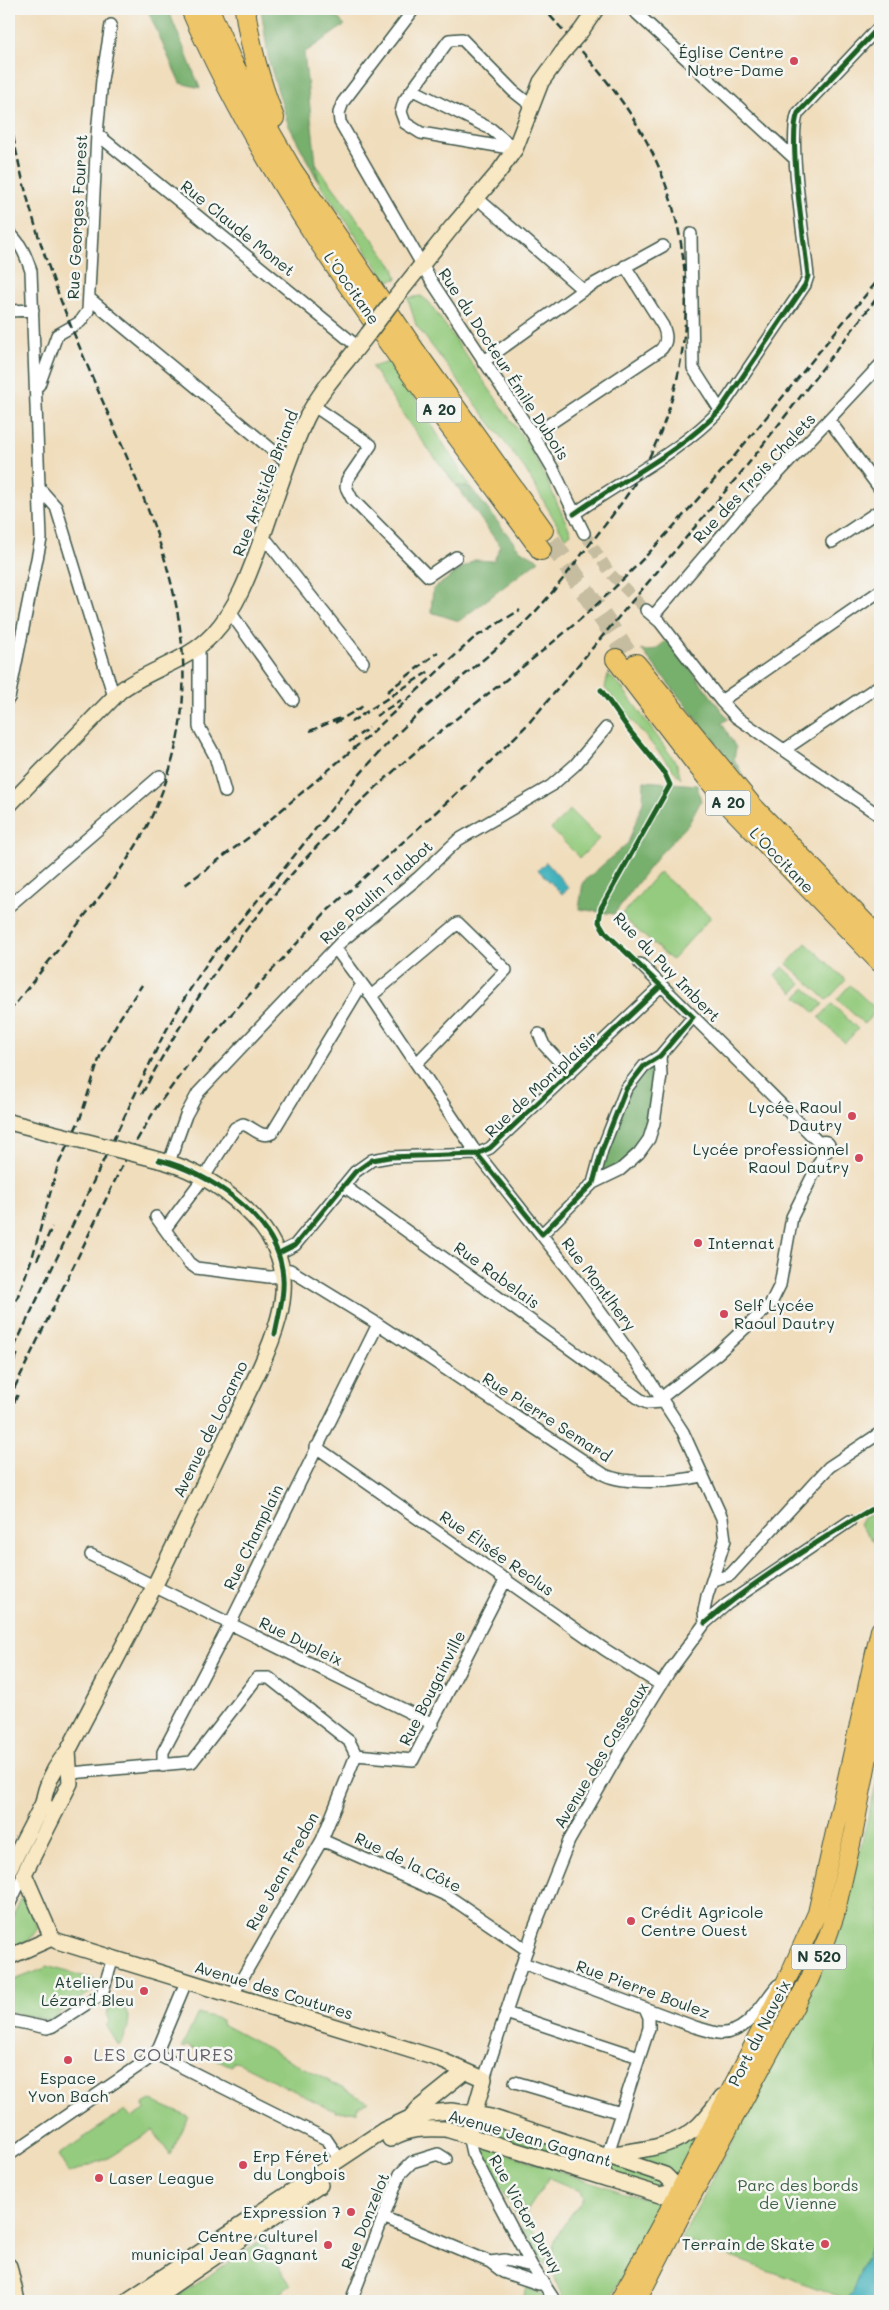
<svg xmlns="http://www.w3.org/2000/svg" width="889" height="2310" viewBox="0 0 889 2310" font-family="Mali,sans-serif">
	<rect width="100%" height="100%" fill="#f6f6f2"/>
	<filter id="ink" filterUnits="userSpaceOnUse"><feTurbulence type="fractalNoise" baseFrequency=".02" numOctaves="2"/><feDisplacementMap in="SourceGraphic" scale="10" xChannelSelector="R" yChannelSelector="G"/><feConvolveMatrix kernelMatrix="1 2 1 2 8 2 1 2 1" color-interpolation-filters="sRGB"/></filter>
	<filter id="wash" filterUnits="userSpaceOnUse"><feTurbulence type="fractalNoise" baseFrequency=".0096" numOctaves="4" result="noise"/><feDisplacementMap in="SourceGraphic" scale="20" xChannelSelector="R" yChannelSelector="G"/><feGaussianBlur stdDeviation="1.12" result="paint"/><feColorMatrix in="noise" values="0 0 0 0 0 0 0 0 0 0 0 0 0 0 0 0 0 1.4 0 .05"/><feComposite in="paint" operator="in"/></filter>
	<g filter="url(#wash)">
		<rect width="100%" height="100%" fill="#f0ddbc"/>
		<path fill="#94cb7e" stroke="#5a8459" d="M315 163 394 268 397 279 387 281 318 181Z
			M421 296 429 302 526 442 541 468 571 533 565 538 525 469 416 325 408 298Z
			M392 361 471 488 456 485 410 425 372 367Z
			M608 674 623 689 677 764 681 779 605 688Z
			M570 810 599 839 580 858 551 829Z
			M659 872 711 917 672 960 621 916Z
			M806 943 846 980 827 1000 787 964Z
			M783 967 801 984 793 993 775 976Z
			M850 985 877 1010 864 1024 837 999Z
			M805 988 823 1004 815 1013 797 997Z
			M832 1004 858 1029 845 1043 819 1018Z
			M880 1512V1548L859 1525 863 1518Z
			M880 1768V2222L853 2289 847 2299 681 2239 832 1951 848 1899Z
			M23 1895 38 1928 29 1941 9 1949V1924Z
			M46 1966 94 1979 99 1983 95 1989 49 2020 9 2012V1982L43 1969Z
			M112 1997C133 2008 132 2029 119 2046L106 2025 110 2022 107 2013Z
			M198 2013 222 2020V2024L368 2102 357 2108V2111L335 2112V2109L332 2110 239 2063 233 2062 231 2066 186 2045 185 2048 182 2047Z
			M150 2100 189 2117 170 2155 153 2130 108 2158 69 2173 58 2155 125 2110 132 2118 145 2110 143 2104Z
			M490 2124 599 2159V2171L485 2136Z
			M703 2127 680 2172 678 2174 621 2157Z
			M488 2147 631 2195 660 2202 661 2205 609 2301H565C555 2285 548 2259 555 2241 561 2226 574 2212 583 2198L580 2191 549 2178 522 2219H519L481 2153Z
			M610 2162 662 2180 661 2189 611 2175Z
			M529 2223 549 2255 545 2265 521 2227Z
			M261 2241 291 2285 268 2301H170Z
			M527 2288 541 2294 546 2301H522Z"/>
		<path fill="#77af6d" stroke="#4b7650" d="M147 9H168L200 88 180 83Z
			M261 9H329L345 25 304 53 318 181 288 124 269 62Z
			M456 485 471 488 519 549 539 560 459 621 431 612 433 589 474 560 494 561 500 546Z
			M668 639 728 719 722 723 736 748 734 759 746 781 641 649C653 655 659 646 668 639Z
			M644 781 697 785 701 801 688 825 658 856 614 914 579 909 583 882 628 843 643 802Z
			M650 1067 656 1069C655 1096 655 1135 633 1154 625 1162 613 1168 604 1174H600L605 1155 630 1089Z"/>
		<path fill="#41b0bb" stroke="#307678" d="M546 862 569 888 562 894 538 870Z
			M880 2222V2301H846L853 2289Z"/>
	</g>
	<g filter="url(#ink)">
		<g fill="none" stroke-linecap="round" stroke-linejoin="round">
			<path stroke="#c6bda1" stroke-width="11" stroke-dasharray="11 5.5" stroke-linecap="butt" d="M584 533 610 573 646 610"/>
			<path stroke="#c6bda1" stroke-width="20" stroke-dasharray="20 10" stroke-linecap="butt" d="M551 541 626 652"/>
			<g stroke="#3e5548" stroke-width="14">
				<path id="street" d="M414 9 343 102 339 113 340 122 432 282 533 435 553 469 584 533
					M632 9 795 159
					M413 90 491 129 515 149 421 133 405 123 401 112 404 101 449 40 462 39 513 91 532 106
					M97 134 358 347
					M477 198 583 290
					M9 233C21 243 26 256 31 271L41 539 9 698
					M691 234 693 368 720 410
					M90 299 288 463
					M9 311 33 310
					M483 362 583 290 663 246
					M39 385 57 335 80 322 88 311 97 134 102 80 111 25
					M314 406 371 445 347 480 346 487 352 499 428 576 456 557
					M829 420 880 489
					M533 435 659 351C668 344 667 335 663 326L625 266
					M39 488 56 507 114 697
					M574 514C623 479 678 454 720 410L805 285 808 276C805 244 787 136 798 113L880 26
					M262 538 268 542 363 662
					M832 542 880 510
					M646 610 660 622 721 701 736 717 880 816
					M230 612 293 700
					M654 615 741 513 880 365
					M199 648V727L215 756 225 792
					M721 701 880 591
					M784 750 880 685
					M9 906 160 776
					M336 949 371 996 473 1148 581 1285 648 1378 683 1432 722 1518 725 1540 707 1596 704 1611 705 1623
					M640 964C700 1024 761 1083 820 1144
					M371 996 458 923 506 970 417 1063
					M539 1034 544 1045 570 1073
					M818.5 1147a5.5 5.5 0 1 1 11 0a5.5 5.5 0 1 1-11 0Z
					M169 1162 186 1115 198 1093 342 941 418 878 458 840 551 786 575 765 606 728
					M593 1183 602 1150 626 1089 644 1066 660 1056 693 1017
					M344 1186 641 1400 647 1403 663 1402
					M156 1217 189 1263 196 1268 269 1277 283 1276
					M165 1229 204 1177 235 1128 243 1124C253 1127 261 1139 272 1133L362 984
					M542 1234 593 1183 620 1170 639 1153 649 1139 654 1123 661 1075 660 1056
					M279 1253 295 1245 355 1172 372 1160 389 1157 477 1154 490 1148 661 986
					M282 1269 290 1270 378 1324 605 1475C626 1485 679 1482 701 1476
					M661 1398 717 1354 770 1305 780 1285 792 1217 824 1153
					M316 1447 604 1649 661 1685
					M91 1555 433 1724
					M713 1580 730 1575 829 1467 880 1433
					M356 1755 413 1760 506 1579
					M163 1766V1752L230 1624 378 1324
					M71 1773 192 1762 257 1678H269L349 1741 356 1755
					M322 1840 448 1896 527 1950
					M9 1905 24 1874
					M523 1963 695 2027C703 2029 711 2032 718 2033 747 2036 762 2003 778 1985
					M232 1996 322 1840 356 1755
					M506 2013 639 2057
					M9 2020 47 2028 53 2026 102 1994 113 1958
					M156 2054 326 2139 340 2160
					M484 2079 533 1931 569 1841 623 1746 669 1672 705 1623 727 1604 850 1521
					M515 2082 621 2113
					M468 2135 472 2153 532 2266 555 2301
					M9 2155 156 2054 186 1982
					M607 2179 604 2165 649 2028V2017L645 2008
					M383 2217 490 2262
					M532 2266 505 2260 490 2262 503 2272 539 2284 544 2283
					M351 2301 400 2174 412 2162 438 2154 446 2159"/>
			</g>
			<g stroke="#3e5548" stroke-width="18">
				<path id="secondary" d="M581 31 596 9
					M392 302 452 227 498 173 515 149 541 82 562 53
					M9 805 120 691C149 669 187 662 213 634 237 608 249 575 261 541 276 499 288 456 307 417 322 387 348 361 368 334
					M56 1811 49 1810 43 1803C46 1784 56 1765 68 1751L154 1587 260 1368C292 1297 298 1251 233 1198 211 1180 187 1167 159 1160
					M9 1869 43 1803
					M52 1938 57 1941 436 2058 484 2079 468 2135
					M9 1957 52 1938 24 1874 70 1783 68 1751
					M410 2118 419 2108 464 2072
					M390 2139C408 2128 425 2128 446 2129L660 2195 680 2190
					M607 2155C639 2150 676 2148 699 2125 708 2116 715 2106 722 2097
					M9 2266 17 2301
					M127 2301 384 2130 410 2118 430 2113 451 2111 475 2114 491 2117 665 2175 680 2190 689 2195
					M150 2301 320 2185"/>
			</g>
			<g stroke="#3e5548" stroke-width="20">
				<path id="primary" d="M619 2301 680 2190 790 1973 817 1913 880 1630
					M637 2301 679 2219 809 1980 827 1938 835 1915 854 1831 880 1694"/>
			</g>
			<g stroke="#3e5548" stroke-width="22">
				<path id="highway" d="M191 9C276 207 415 376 541 550
					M209 9 230 58 256 108 292 170 415 351 543 530
					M245 9C250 47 260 82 274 118
					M616 659 694 761 730 806 880 962
					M636 664 753 807 880 939"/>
			</g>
			<use href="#street" stroke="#fff" stroke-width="11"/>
			<use href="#secondary" stroke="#f8e8c3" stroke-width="15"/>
			<use href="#primary" stroke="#eec569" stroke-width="18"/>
			<use href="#highway" stroke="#eec569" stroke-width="20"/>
			<path stroke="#1f3d34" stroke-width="2.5" stroke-dasharray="8 4" stroke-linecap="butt" d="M9 30 13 9
				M9 113C22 193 48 273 80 348 145 506 233 650 149 822 132 857 107 888 82 919 58 950 33 981 9 1012
				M387 692 438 652
				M376 716 401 700
				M351 722 431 670
				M335 723 365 705
				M310 731 340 718
				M349 742 369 728
				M185 885 252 835 365 739 474 638 520 610
				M142 1094C214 957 301 850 419 749 481 697 549 650 608 594 709 497 790 384 880 278
				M37 1260 52 1227
				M12 1312 33 1255 58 1165 80 1119 102 1050 120 1018 142 985
				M9 1358 161 1040C176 1012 192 985 210 959 235 925 264 894 290 861 323 820 355 777 392 739 436 694 490 659 534 613 553 593 569 571 586 549 604 526 623 503 638 478 700 372 702 239 642 133 616 87 579 48 544 9
				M9 1372 19 1351
				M9 1399 124 1162 156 1108 186 1067 226 1020 325 913 481 771 528 724 745 468 880 294
				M9 1413 18 1394"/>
			<g stroke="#3e5548" stroke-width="18" stroke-linecap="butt">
				<path id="secondary-bridge" d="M562 53 581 31
					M368 334 392 302
					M9 1122 159 1160"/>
			</g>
			<use href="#secondary-bridge" stroke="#f8e8c3" stroke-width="15"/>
			<g stroke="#f6f6f2" stroke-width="8">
				<path id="cycleway" d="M574 514C623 479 678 454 720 410L805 285 808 276C805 244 787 136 798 113L880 26
					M477 1154 542 1234 593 1183 602 1150 626 1089 644 1066 660 1056 693 1017 605 932 599 922 601 908 670 785 665 774 630 731 601 690
					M159 1160C208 1172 274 1216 282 1269 286 1291 279 1312 275 1334
					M279 1253 295 1245 355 1172 372 1160 389 1157 477 1154 490 1148 661 986
					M705 1623C752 1582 816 1542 870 1510L880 1507"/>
			</g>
			<use href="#cycleway" stroke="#1b5e20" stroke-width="5"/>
		</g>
	</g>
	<g fill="#d1495b" stroke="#f6f6f2" stroke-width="2">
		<circle cx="794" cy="61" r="5"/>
		<circle cx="852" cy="1116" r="5"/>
		<circle cx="859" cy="1158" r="5"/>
		<circle cx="698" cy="1243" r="5"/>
		<circle cx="724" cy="1314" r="5"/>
		<circle cx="631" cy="1921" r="5"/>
		<circle cx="144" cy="1991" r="5"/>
		<circle cx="68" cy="2060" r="5"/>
		<circle cx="243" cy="2165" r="5"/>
		<circle cx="99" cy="2178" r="5"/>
		<circle cx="351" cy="2212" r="5"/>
		<circle cx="825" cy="2244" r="5"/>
		<circle cx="328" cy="2245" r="5"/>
	</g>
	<g text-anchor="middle" stroke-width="5" stroke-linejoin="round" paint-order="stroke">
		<g fill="#f6f6f2" stroke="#60746d" stroke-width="1">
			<rect x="416.5" y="397.5" width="45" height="25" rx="4"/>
			<rect x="705.5" y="790.5" width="45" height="25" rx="4"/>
			<rect x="791.5" y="1944.5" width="55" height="25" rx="4"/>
		</g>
		<g font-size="15" font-weight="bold" fill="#1f3d34">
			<text x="439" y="415">A 20</text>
			<text x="728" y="808">A 20</text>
			<text x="819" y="1962">N 520</text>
		</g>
		<g font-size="16" fill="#1f3d34" stroke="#f6f6f2" text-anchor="end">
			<text x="784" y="58">Église Centre<tspan x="784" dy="18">Notre-Dame</tspan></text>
			<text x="842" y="1113">Lycée Raoul<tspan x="842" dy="18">Dautry</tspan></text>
			<text x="849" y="1155">Lycée professionnel<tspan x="849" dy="18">Raoul Dautry</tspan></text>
			<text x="708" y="1249" text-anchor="start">Internat</text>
			<text x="734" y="1311" text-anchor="start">Self Lycée<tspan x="734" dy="18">Raoul Dautry</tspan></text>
			<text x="641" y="1918" text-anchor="start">Crédit Agricole<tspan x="641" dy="18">Centre Ouest</tspan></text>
			<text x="134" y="1988">Atelier Du<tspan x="134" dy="18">Lézard Bleu</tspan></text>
			<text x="68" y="2084" text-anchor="middle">Espace<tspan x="68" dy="18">Yvon Bach</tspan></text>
			<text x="253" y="2162" text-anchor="start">Erp Féret<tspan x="253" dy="18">du Longbois</tspan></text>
			<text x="109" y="2184" text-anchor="start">Laser League</text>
			<text x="341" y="2218">Expression 7</text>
			<text x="318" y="2242">Centre culturel<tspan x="318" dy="18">municipal Jean Gagnant</tspan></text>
			<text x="815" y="2250">Terrain de Skate</text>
		</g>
		<g font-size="16" fill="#1f3d34" stroke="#f6f6f2">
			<text transform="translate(77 217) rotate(-87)" y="6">Rue Georges Fourest</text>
			<text transform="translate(238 228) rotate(39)" y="6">Rue Claude Monet</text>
			<text transform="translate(352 288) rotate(55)" y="6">L'Occitane</text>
			<text transform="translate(504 364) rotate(57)" y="6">Rue du Docteur Émile Dubois</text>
			<text transform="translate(754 478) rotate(-47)" y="6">Rue des Trois Chalets</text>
			<text transform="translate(265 483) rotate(-69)" y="6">Rue Aristide Briand</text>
			<text transform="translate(782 860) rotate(46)" y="6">L'Occitane</text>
			<text transform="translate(376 892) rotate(-42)" y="6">Rue Paulin Talabot</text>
			<text transform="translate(667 967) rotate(46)" y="6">Rue du Puy Imbert</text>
			<text transform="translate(541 1084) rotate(-43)" y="6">Rue de Montplaisir</text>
			<text transform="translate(497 1275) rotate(36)" y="6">Rue Rabelais</text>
			<text transform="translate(599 1284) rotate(53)" y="6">Rue Montlhery</text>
			<text transform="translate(547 1417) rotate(33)" y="6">Rue Pierre Semard</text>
			<text transform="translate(210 1429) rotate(-64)" y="6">Avenue de Locarno</text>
			<text transform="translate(253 1537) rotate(-64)" y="6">Rue Champlain</text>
			<text transform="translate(497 1553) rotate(35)" y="6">Rue Élisée Reclus</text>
			<text transform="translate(301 1641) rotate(26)" y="6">Rue Dupleix</text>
			<text transform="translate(432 1688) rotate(-63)" y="6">Rue Bougainville</text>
			<text transform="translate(601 1755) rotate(-59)" y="6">Avenue des Casseaux</text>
			<text transform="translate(408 1862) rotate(26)" y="6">Rue de la Côte</text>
			<text transform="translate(282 1871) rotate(-61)" y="6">Rue Jean Fredon</text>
			<text transform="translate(643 1989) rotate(20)" y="6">Rue Pierre Boulez</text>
			<text transform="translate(274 1990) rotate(17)" y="6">Avenue des Coutures</text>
			<text transform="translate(759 2033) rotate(-63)" y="6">Port du Naveix</text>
			<text transform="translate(530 2138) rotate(16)" y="6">Avenue Jean Gagnant</text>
			<text transform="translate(526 2214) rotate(61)" y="6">Rue Victor Duruy</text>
			<text transform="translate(365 2221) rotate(-68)" y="6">Rue Donzelot</text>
		</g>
		<g font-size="16" fill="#3c6046" stroke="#f6f6f2">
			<text x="798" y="2191">Parc des bords<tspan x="798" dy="18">de Vienne</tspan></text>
		</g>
		<g font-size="18" letter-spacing="1" fill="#69636e" stroke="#f6f6f2">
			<text x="164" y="2061">LES COUTURES</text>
		</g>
	</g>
	<rect width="889" height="2310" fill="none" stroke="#f6f6f2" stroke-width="30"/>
</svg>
